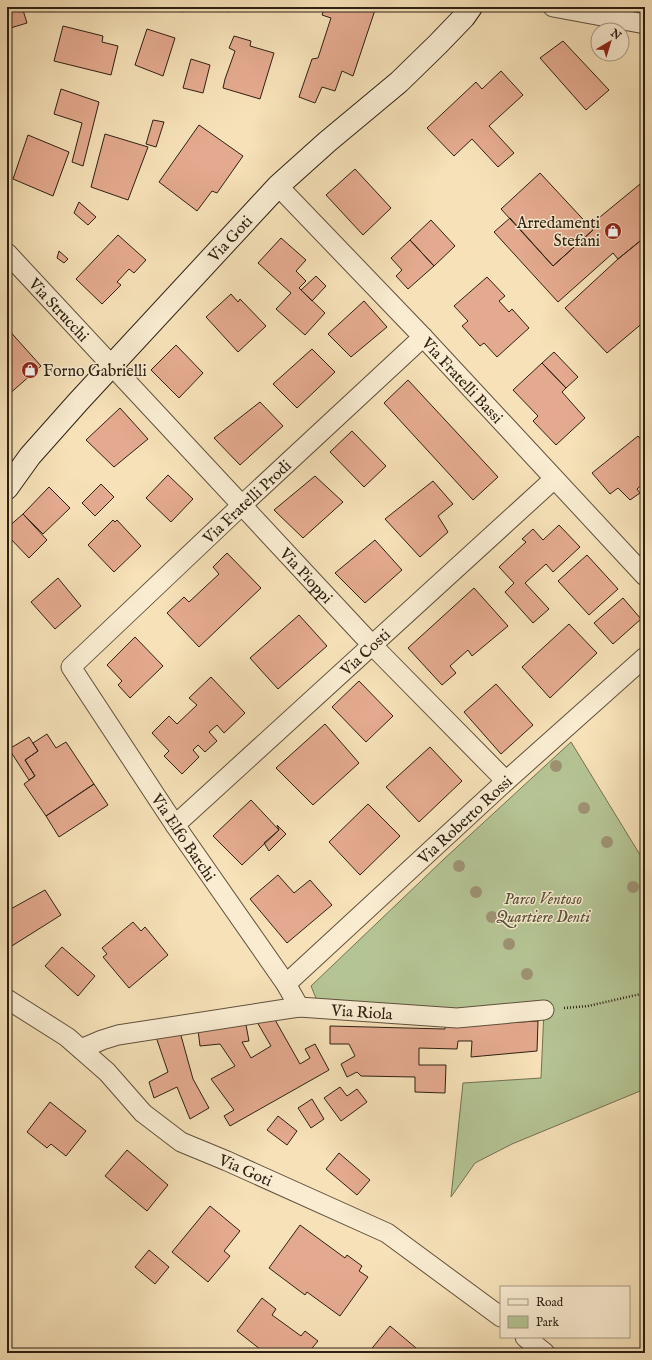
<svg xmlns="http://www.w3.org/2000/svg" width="652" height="1360" viewBox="0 0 652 1360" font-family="'IM FELL English',serif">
	<rect width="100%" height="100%" fill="#f6e1b8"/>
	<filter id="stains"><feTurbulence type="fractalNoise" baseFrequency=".005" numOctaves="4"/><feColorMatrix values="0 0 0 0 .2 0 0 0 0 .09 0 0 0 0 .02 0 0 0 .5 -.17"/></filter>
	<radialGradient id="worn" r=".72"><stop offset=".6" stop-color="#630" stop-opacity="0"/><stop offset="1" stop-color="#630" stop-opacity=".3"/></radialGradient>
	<path fill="#b5c494" stroke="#727254" d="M571 742 645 863V1089L512 1144 475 1163 451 1197 463 1083 541 1078 544 1010 320 1008 311 986 444 859Z"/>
	<path fill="#e4aa8f" stroke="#2e2013" d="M7 7H22L27 23 7 29Z
		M168 7H185L183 12Z
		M211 7H230L229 12Z
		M325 7H376L353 76 342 71 335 91 322 87 315 103 299 97 312 59 318 58 331 18 322 15Z
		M63 26 103 36 102 42 118 46 111 75 54 61Z
		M147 29 175 38 163 76 135 65Z
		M234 36 251 41 250 46 274 53 260 99 223 88 225 79 235 51 229 48Z
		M563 41 609 90 586 110 540 58Z
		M191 59 210 65 203 93 183 88Z
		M501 71 523 95 489 126 514 153 498 167 472 139 454 156 427 128 476 82 482 89Z
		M61 89 99 102 83 166 72 162 82 123 54 114Z
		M153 120 164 122 156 147 146 144Z
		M199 125 243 156 217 193 212 191 197 211 159 182Z
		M105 134 148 147 128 200 91 187Z
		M28 135 69 152 53 196 13 179Z
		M355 169 391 208 363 235 326 195Z
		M540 173 593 230 553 266 501 209Z
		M645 180V237L618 259 613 253 558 302 494 232 510 218 553 266 593 230 589 226Z
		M79 202 96 217 88 225 74 213Z
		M431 220 455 246 434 266 410 240Z
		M118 235 146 260 134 273 129 269 117 282 121 285 102 304 76 279Z
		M645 237V321L607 353 565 308 618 259Z
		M281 238 306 260 296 271 306 281 299 288 325 313 305 335 276 309 291 293 258 263Z
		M410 240 434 266 408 289 396 276 402 270 391 258Z
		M59 251 68 259 64 263 57 258Z
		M316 276 326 286 312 301 301 290Z
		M487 277 505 296 499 301 509 312 512 309 529 328 497 357 484 343 480 346 462 326 468 321 454 306Z
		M231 294 238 302 240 299 266 326 238 352 206 317Z
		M364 301 387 327 351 357 328 334Z
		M7 328 41 366 7 396Z
		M176 345 203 373 179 398 151 370Z
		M312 349 335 372 297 408 273 384Z
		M554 352 578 377 566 388 542 363Z
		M542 363 566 388 562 392 585 418 556 445 533 421 538 416 513 390Z
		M408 380 498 477 473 500 384 403Z
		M260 402 283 426 240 465 214 438Z
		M120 408 148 439 114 467 86 440Z
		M352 431 386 466 364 487 330 452Z
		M638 436 645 444V482L637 489 640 493 630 500 618 488 610 494 592 473Z
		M168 475 193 499 171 522 146 498Z
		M315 476 343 502 303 538 274 510Z
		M433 481 453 504 438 516 448 532 420 557 385 519Z
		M101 484 114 497 95 516 82 503Z
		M49 487 70 508 43 534 23 514Z
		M23 514 47 540 29 558 7 535V528Z
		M113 520 115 522 117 520 141 546 114 572 88 545Z
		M559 525 580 547 553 572 546 564 525 583 549 609 533 623 505 592 514 583 499 567 526 542 522 539 533 529 543 540Z
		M375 540 402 570 365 603 335 573Z
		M227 553 261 588 199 647 167 613 184 597 189 602 219 574 213 567Z
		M587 555 618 589 589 615 558 581Z
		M58 578 81 606 55 629 31 602Z
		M474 588 508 626 472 656 468 650 450 666 456 673 442 685 408 648Z
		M623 598 641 619 613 644 594 623Z
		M299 615 327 646 278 689 250 658Z
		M569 624 597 653 550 698 522 667Z
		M135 637 163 666 130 698 118 685 122 681 107 665Z
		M211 677 245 713 224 733 217 725 209 732 217 741 205 752 198 745 193 750 199 757 182 774 164 756 169 751 152 733 169 716 177 724 197 705 189 698Z
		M359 681 393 716 366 742 332 707Z
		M496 684 533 725 501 754 464 712Z
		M325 724 359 763 313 805 276 768Z
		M47 734 56 748 66 742 94 784 46 816 24 784 35 776 25 760 38 751 33 743Z
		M29 737 38 751 25 760 35 776 29 780 9 749Z
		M430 747 462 781 419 822 386 787Z
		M94 784 108 805 59 837 46 816Z
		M251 800 279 830 242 865 213 836Z
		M368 804 400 836 360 875 329 842Z
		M277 825 286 834 269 851 264 843 279 830Z
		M278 875 294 893 310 880 332 905 287 943 250 899Z
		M45 890 61 915 7 949V911Z
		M133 922 141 931 145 927 168 955 129 988 103 957 107 954 102 948Z
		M62 947 95 976 78 996 45 966Z
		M274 1018 300 1064 310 1058 305 1049 315 1044 329 1070 230 1126 224 1116 234 1110 211 1079 235 1066 220 1044 200 1046 198 1030 246 1025 249 1041 242 1042 251 1058 271 1046 257 1022Z
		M538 1021 537 1051 471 1057 472 1041H458L457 1049 419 1048V1065H446L445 1093 415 1092V1077L361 1076 357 1072 347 1077 341 1064 355 1056 349 1044H330V1026L445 1029 446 1023 486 1024Z
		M180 1032 193 1079 209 1108 190 1119 177 1087 154 1098 149 1082 168 1072 155 1034Z
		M340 1087 347 1096 357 1089 367 1102 341 1121 324 1098Z
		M312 1099 324 1119 311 1128 298 1108Z
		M50 1102 86 1131 66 1156 51 1144 47 1148 27 1132Z
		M278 1116 297 1131 287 1145 267 1130Z
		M127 1150 168 1185 147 1211 105 1176Z
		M339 1153 370 1180 357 1195 326 1169Z
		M210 1206 240 1231 224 1251 230 1256 208 1282 172 1252Z
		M300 1225 345 1258 347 1255 362 1266 359 1271 368 1277 340 1316 307 1292 305 1295 269 1268Z
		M149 1250 169 1267 155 1284 135 1267Z
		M262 1298 276 1309 272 1315 301 1336 305 1331 318 1341 308 1353H265L237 1331Z
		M390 1326 422 1353H370L369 1352Z"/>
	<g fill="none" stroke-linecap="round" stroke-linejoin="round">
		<g stroke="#60503c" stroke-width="21">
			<g id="street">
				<path d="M553 7 645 24"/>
				<path id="s1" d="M278 186 423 337 645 576"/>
				<path id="s2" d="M7 253 372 645 506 781"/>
				<path id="s3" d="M175 825 554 479"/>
				<path id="s4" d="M286 984 506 781 645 657"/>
				<path id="s5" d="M7 999 67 1037 107 1072 143 1113 181 1142 227 1161 387 1233 501 1317"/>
				<path id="s6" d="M299 1007 286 984 175 825 71 667 242 505 423 337"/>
				<path id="s7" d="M81 1049 102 1040 118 1035 299 1007 457 1018 544 1010"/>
				<path d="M525 1337 545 1353"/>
			</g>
		</g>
		<g stroke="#2e2013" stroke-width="24">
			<g id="secondary">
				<path id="s8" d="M7 488 30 456 78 402 278 186 327 142 399 82 438 44 464 17 471 7"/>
			</g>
		</g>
		<path stroke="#2e2013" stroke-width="2.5" stroke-dasharray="1 2" stroke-linecap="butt" d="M564 1008 588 1006 645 993"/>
		<use href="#street" stroke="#f9ecd1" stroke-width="19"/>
		<use href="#secondary" stroke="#f9ecd1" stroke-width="22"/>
	</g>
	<g fill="#9e9273">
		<circle cx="556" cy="766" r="6"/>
		<circle cx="584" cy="808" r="6"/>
		<circle cx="607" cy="842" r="6"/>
		<circle cx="459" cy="866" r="6"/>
		<circle cx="633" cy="887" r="6"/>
		<circle cx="476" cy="892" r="6"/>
		<circle cx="492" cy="917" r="6"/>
		<circle cx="509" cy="944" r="6"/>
		<circle cx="527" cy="974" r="6"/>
	</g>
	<defs>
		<g id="shop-disc" transform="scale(0.9)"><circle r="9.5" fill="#8f2418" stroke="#f9ecd1"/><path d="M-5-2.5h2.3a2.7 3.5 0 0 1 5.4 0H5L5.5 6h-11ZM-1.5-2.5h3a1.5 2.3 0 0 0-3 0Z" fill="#fff"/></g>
	</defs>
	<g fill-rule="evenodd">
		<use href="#shop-disc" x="613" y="231"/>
		<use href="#shop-disc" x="30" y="370"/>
	</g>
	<g text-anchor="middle" stroke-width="3" stroke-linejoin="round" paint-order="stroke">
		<g font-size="16" fill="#2e2013" stroke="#f9ecd1" text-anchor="end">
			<text x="600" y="228">Arredamenti<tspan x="600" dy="18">Stefani</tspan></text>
			<text x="43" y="376" text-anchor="start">Forno Gabrielli</text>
		</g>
		<g font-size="16" fill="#2e2013" stroke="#f9ecd1">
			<text dy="6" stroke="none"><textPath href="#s8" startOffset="335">Via Goti</textPath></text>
			<text dy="6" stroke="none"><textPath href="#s2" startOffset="77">Via Strucchi</textPath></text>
			<text dy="6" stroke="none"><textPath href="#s1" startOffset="268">Via Fratelli Bassi</textPath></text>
			<text dy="6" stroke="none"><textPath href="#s6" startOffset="651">Via Fratelli Prodi</textPath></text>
			<text dy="6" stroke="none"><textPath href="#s2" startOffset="440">Via Pioppi</textPath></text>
			<text dy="6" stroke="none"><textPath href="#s3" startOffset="257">Via Costi</textPath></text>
			<text dy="6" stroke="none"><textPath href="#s4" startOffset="243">Via Roberto Rossi</textPath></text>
			<text transform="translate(184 837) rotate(56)" y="6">Via Elfo Barchi</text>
			<text dy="6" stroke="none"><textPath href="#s7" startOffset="286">Via Riola</textPath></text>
			<text dy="6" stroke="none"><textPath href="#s5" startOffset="297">Via Goti</textPath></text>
		</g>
		<g font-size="16" font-style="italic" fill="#56513a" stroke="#f9ecd1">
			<text x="543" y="904">Parco Ventoso<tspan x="543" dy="18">Quartiere Denti</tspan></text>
		</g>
	</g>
	<rect width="652" height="1360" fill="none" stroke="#f6e1b8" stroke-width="24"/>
	<rect x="8" y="8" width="636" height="1344" fill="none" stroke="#2e2013" stroke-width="2"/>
	<rect x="12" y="12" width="628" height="1336" fill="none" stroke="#2e2013"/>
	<rect x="500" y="1286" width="130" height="52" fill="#f9ecd1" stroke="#a89a85"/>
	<rect x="508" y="1299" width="20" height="6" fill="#f9ecd1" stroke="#a89a85"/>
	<text x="536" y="1306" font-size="12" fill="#2e2013">Road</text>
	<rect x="508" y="1316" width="20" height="12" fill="#b5c494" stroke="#a89a85"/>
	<text x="536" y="1326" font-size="12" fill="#2e2013">Park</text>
	<g transform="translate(610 42) rotate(38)"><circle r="19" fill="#f9ecd1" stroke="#a89a85"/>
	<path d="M0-3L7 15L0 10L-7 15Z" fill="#8f2418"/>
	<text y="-6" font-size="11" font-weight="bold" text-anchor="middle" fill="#2e2013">N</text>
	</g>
	<rect width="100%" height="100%" filter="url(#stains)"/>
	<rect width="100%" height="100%" fill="url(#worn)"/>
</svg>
